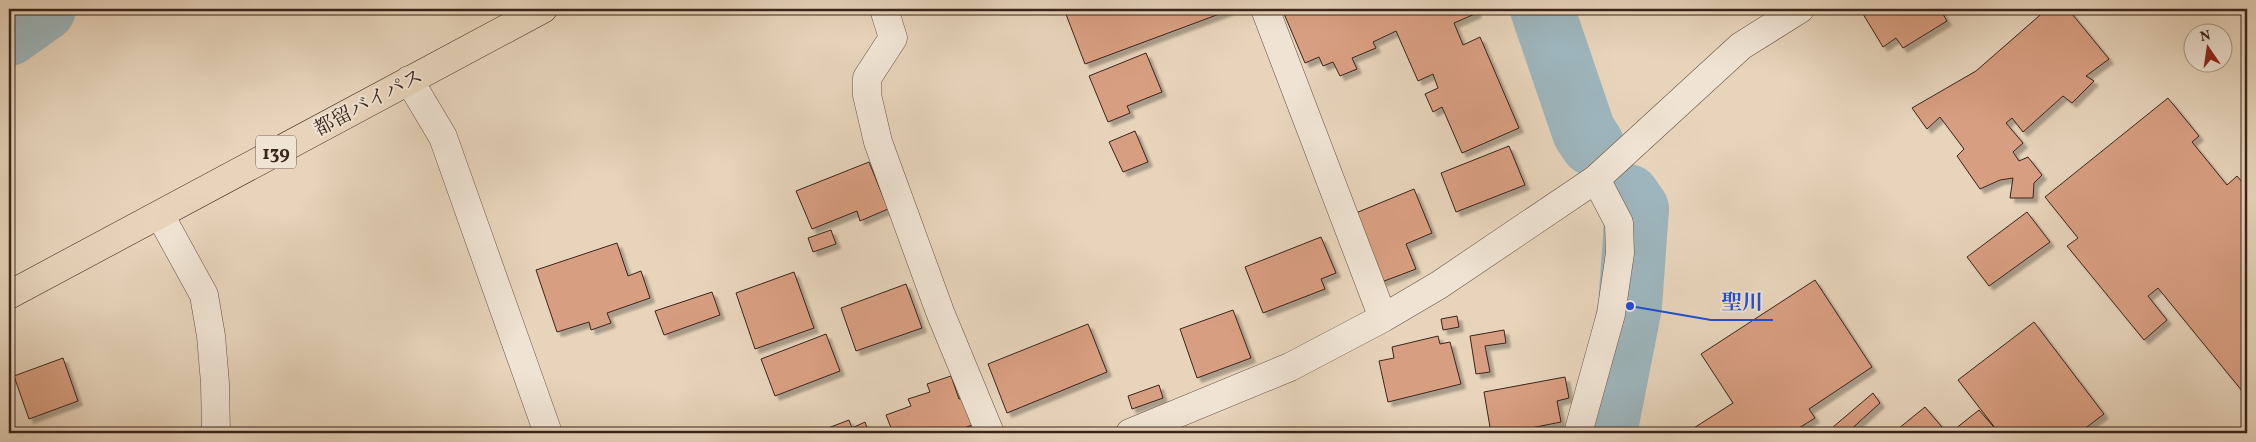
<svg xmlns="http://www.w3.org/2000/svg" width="2256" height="442" viewBox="0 0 2256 442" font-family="Vollkorn,'Noto Serif JP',serif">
	<defs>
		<filter id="shadow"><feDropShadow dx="4.5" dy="4.5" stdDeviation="1" flood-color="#0004"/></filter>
	</defs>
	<rect width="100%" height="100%" fill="#e7d4bb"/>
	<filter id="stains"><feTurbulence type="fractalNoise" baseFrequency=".004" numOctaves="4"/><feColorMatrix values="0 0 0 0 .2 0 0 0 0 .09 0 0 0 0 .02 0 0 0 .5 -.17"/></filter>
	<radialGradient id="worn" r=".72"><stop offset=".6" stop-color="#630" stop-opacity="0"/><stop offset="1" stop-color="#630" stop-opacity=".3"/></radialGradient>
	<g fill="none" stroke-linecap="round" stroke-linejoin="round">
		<path stroke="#9db5bc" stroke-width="64" d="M1542 9 1584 132 1592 144
			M9 34 44 9
			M1605 433 1630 306 1637 209 1628 196"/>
	</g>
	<path fill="#d89e81" stroke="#3a241b" filter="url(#shadow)" d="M1064 9H1230V10L1085 64Z
		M1282 9H1475L1477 13 1454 23 1463 45 1480 37 1519 128 1462 153 1442 107 1433 112 1425 94 1438 88 1433 74 1418 81 1396 31 1373 42 1376 48 1352 58 1357 69 1340 76 1333 62 1323 66 1319 57 1305 63Z
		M1860 9H1940L1947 21 1903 48 1896 38 1883 47Z
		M2047 9H2068L2109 59 2086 76 2094 81 2072 103 2063 96 2023 132 2012 118 2006 123 2023 143 2013 152 2019 161 2028 157 2042 175 2034 183 2033 198H2010L2013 178 2000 180 1980 189 1957 156 1964 149 1940 117 1927 129 1912 108 1976 71Z
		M1146 53 1162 92 1127 106 1130 113 1108 122 1089 76Z
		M2168 98 2199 136 2192 142 2227 185 2237 176 2247 188V397L2158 288 2148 296 2167 320 2144 340 2067 246 2078 238 2045 197Z
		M1135 131 1148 162 1123 172 1109 142Z
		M1509 146 1525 185 1456 212 1441 173Z
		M869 162 888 209 860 221 857 211 812 229 796 191Z
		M1414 189 1432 233 1406 244 1416 269 1379 283 1351 215Z
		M2027 212 2050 242 1989 286 1967 257Z
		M831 230 836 244 813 252 808 238Z
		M1321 237 1336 273 1321 279 1325 289 1263 313 1245 267Z
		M617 243 628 276 641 271 650 298 607 313 611 323 591 330 589 322 557 332 536 270Z
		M794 272 814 328 755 349 736 293Z
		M1815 280 1872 367 1809 409 1815 418 1791 433H1686L1733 403 1701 354Z
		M906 284 922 328 856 351 841 308Z
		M712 292 720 315 664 335 655 311Z
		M1233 310 1251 358 1197 378 1180 329Z
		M1457 316 1459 327 1443 330 1441 319Z
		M2034 322 2104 414 2079 433H1999L1958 380Z
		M1088 324 1107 372 1007 413 988 364Z
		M1504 330 1506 343 1485 346 1490 372 1476 374 1470 336Z
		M826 334 840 371 775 396 761 359Z
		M1438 336 1440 344 1450 342 1461 384 1388 402 1379 361 1394 358 1392 347Z
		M63 358 78 401 29 419 14 376Z
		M951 376 959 399 966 397 975 424 950 433H893L886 415 911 406 908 399 930 392 927 384Z
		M1565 377 1569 398 1557 401 1561 422 1526 429 1527 433H1491L1484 392Z
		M1159 385 1163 398 1132 409 1128 396Z
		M1873 393 1880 403 1847 433H1826Z
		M1925 407 1947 433H1893Z
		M1979 410 1999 433H1950Z
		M849 420 852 428 865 422 869 433H815Z"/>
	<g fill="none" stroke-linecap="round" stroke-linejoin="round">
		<g stroke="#655043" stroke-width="29">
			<path id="minor" d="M884 9 893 38 867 78V95L878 142 940 312 990 433
				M1265 9 1383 318
				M409 80 443 137 548 433
				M160 215 204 295 211 336 215 383 216 433
				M1130 433 1290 367 1383 318 1439 285 1596 179 1741 46 1800 9
				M1578 433 1611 314 1620 253 1619 223 1596 179"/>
		</g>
		<g stroke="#3a241b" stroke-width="29">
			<path id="highway" d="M9 295 543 9"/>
		</g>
		<use href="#minor" stroke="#efe3d3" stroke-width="28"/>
		<use href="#highway" stroke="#e7d4bb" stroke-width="28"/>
	</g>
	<g text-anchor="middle" stroke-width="4" stroke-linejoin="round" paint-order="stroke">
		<rect fill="#efe3d3" stroke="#705d52" stroke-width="1" x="256" y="135.5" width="40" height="33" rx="4"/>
		<g font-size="19" font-weight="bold" fill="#3a241b">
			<text x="276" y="159">139</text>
		</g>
		<g font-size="20" fill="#3a241b" stroke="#efe3d3">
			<text transform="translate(368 102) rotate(-28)" y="7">都留バイパス</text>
		</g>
	</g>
	<path fill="none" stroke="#1d4ed8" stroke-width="2" d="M1630 306L1711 320H1773"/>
	<circle fill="#1d4ed8" stroke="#efe3d3" stroke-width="2" cx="1630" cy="306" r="5"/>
	<g font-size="21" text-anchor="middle" font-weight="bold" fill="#1d4ed8" stroke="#efe3d3" stroke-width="4" stroke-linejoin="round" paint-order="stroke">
		<text x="1742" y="309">聖川</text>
	</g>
	<rect width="2256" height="442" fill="none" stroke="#e7d4bb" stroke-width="30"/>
	<rect x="10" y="10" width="2236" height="422" fill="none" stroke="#3a241b" stroke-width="2.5"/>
	<rect x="15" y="15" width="2226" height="412" fill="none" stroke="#3a241b"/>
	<g transform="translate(2208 48) rotate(347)"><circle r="24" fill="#efe3d3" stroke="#a79789"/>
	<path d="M0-4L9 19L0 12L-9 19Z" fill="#8f2418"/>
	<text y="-8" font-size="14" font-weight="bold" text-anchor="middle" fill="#3a241b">N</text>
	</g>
	<rect width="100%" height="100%" filter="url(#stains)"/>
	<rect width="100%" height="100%" fill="url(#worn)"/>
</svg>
